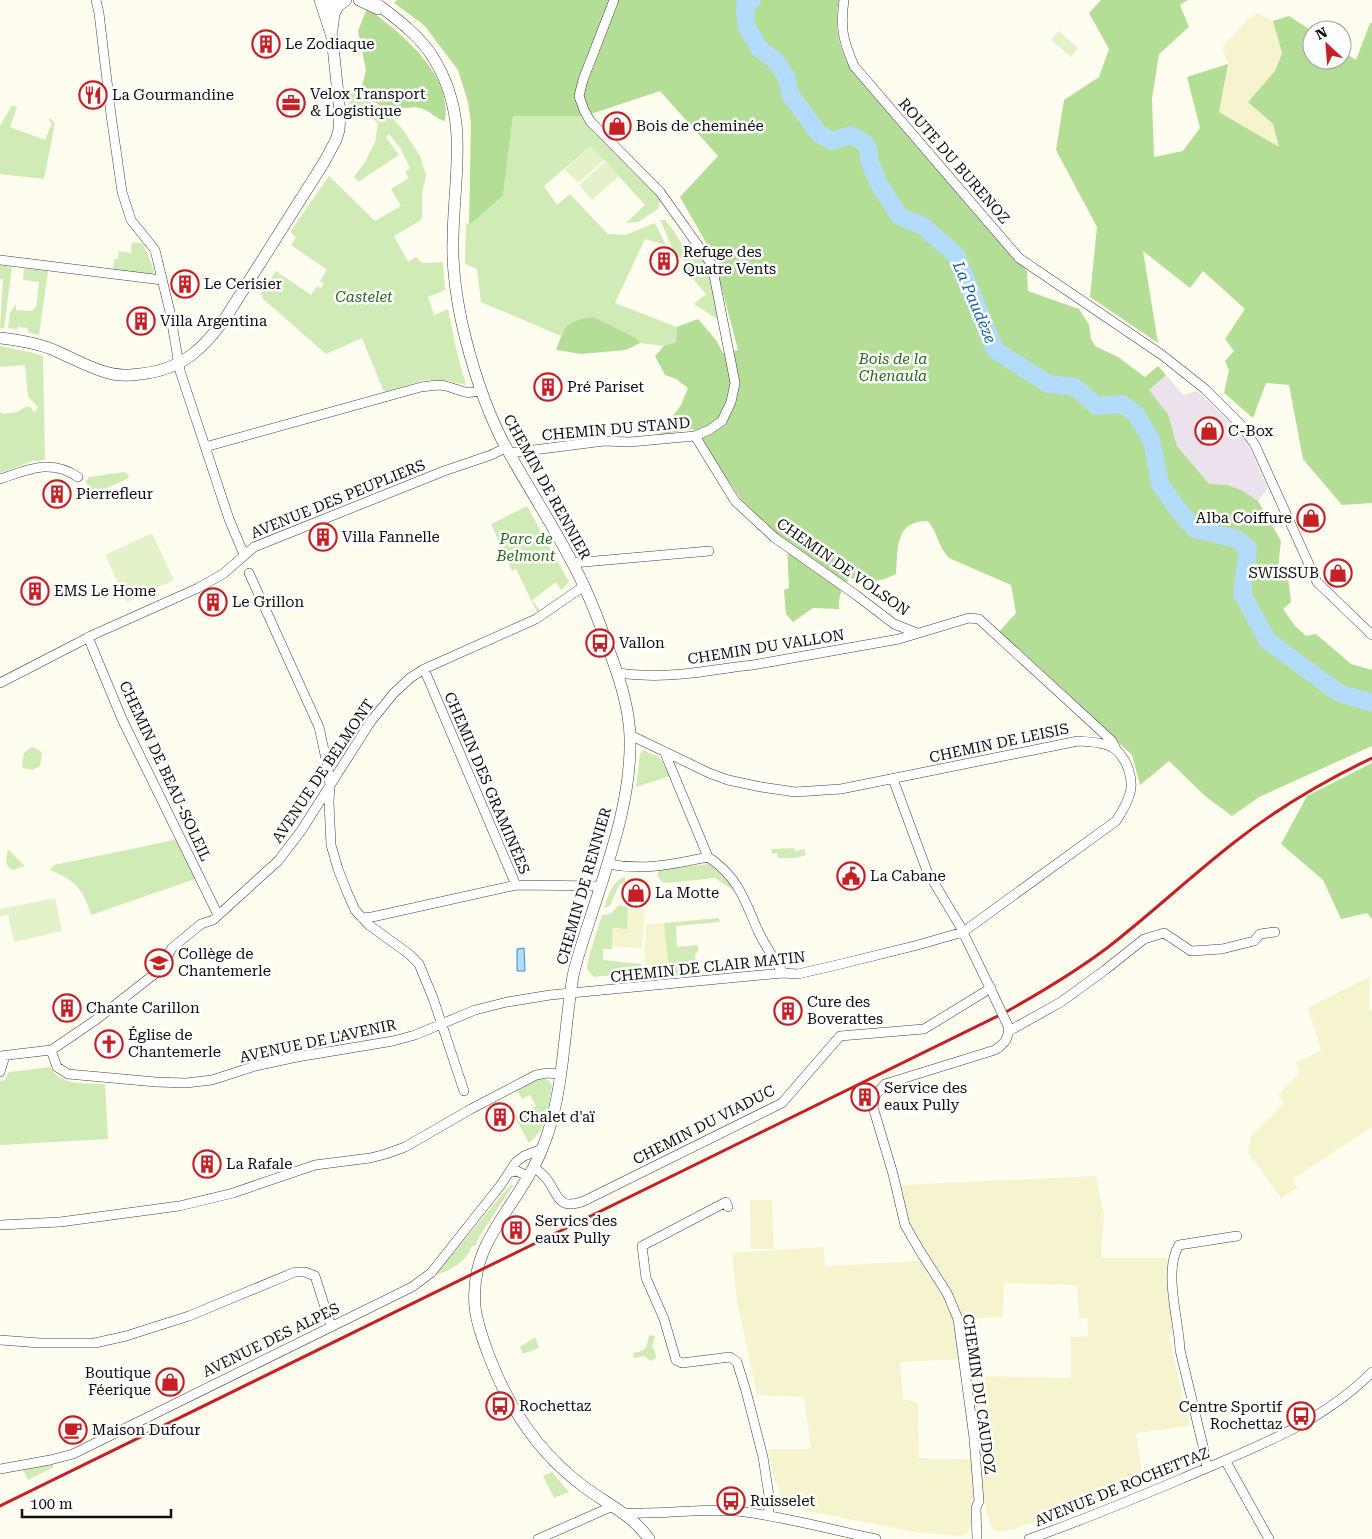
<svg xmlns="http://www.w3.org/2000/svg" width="1372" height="1539" viewBox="0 0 1372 1539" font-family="'Roboto Serif',serif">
	<rect width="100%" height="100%" fill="#fffcf0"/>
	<path fill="#ece2ed" d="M1166 375 1183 395 1197 391 1238 430 1246 440 1268 488 1258 501 1243 491 1228 485 1209 484 1177 446 1168 414 1149 390Z"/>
	<path fill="#f6f4ce" d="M1258 13 1273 21 1282 52 1275 71 1248 102 1273 124 1279 148 1219 112 1228 64 1222 48 1248 19Z
		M628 909 645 910 642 948 612 946 613 928 627 929Z
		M664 923 669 966 644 967 646 925Z
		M1370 976 1369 1009 1372 1012V1127L1293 1179 1297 1188 1281 1198 1248 1153 1251 1136 1284 1103 1278 1095 1299 1073 1296 1063 1321 1050 1308 1008Z
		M1096 1176 1104 1216 1101 1258H1167L1176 1333 1168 1334 1190 1426 1136 1433 1144 1484 1093 1506 1040 1522 1027 1524 1015 1529 998 1532 992 1528 989 1522 985 1504 982 1501 971 1379 978 1378 980 1376 1071 1378V1337L1088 1336 1087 1318H1079L1077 1285 1004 1283 1003 1317 962 1319 956 1301 909 1225 900 1185Z
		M750 1200H772L774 1249H751Z
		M824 1247 825 1266 920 1261 943 1295 956 1326 961 1359 900 1362 903 1399 918 1403 919 1458 971 1459 974 1471V1498L970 1504 971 1526 968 1532 962 1536 921 1533 792 1508 788 1501 778 1498 779 1488 773 1476 768 1449H811L804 1397 757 1395 737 1302 732 1253Z"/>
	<path fill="#d1ebb7" d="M349 88 388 113 404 131 420 156 426 175 422 193V217L421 220 394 236 408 262 416 257 422 263 443 262 445 290 428 297 434 315 448 309 457 353 466 385 449 381 424 380 384 392 362 338 326 354 262 298 263 296 260 294 276 271 311 295 317 286 321 288 324 284 320 281 327 270 291 245 296 237 290 232 329 176 375 221 401 206 391 189 409 178 405 172 410 168 401 149 389 134 386 137 399 155 358 182 354 177 365 162 375 142 378 123 367 114 349 104Z
		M12 105 17 107 10 127 45 140 52 123 49 122 50 118 55 123 44 179 0 174V126Z
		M513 116H581L594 133 657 195 660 201 658 209 638 222 626 223 645 205 591 146 544 186 557 205 570 194 608 234 625 235 655 223 666 245 645 239 615 303 677 327 676 342 664 346 640 343 636 338 594 317 565 330 561 336 481 302 477 269 465 264 466 222 469 225 503 196Z
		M660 220H665L672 228 685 249 698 253 706 262 720 321 694 304 706 294 686 271 689 264 675 254Z
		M132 242 141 243 147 252 154 271 152 275 113 271 114 259H118L119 251 131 253Z
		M0 265 12 267 4 328H0L3 279H0Z
		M24 268 48 271 39 335 28 332V328L18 327 17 329 8 328 10 313 15 305H16V310L33 311 34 308H36L39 282 23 280Z
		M0 346 34 353 43 356 45 460 33 461 0 473V412L4 414 17 412 27 406 32 408 34 413 38 407 28 397 25 365 0 367Z
		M124 472 128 474 129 478 98 492 89 489 86 481 89 477Z
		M527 506 569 582 561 590 556 582 532 600 541 612 538 614 516 569 512 571 491 524Z
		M32 747 38 749 42 753 40 766 32 770 23 768 22 765 24 753Z
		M643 750 659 757 670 776 636 787 640 754Z
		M179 839 182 844 180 848 195 879 91 915C84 890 75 880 50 870L54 865Z
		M794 848 795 851 804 849 806 855 795 858H778L777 853 772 854V849Z
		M8 849 24 865V866L13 870C4 867 6 857 8 849Z
		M708 864C722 868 729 880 736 892L715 878 667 883 662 882 657 875 659 870Z
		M625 877V883L619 885 610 906 604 908C609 895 611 882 625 877Z
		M619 905 628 907 627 929 613 928 612 949H603V960L641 964 640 973 594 977 587 969 588 960 602 915 610 914Z
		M719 918 720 922 676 926 677 947 698 945V951L695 955 697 974 670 977 664 923Z
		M50 1067C61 1086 85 1083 105 1084L108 1139 0 1145V1081L5 1080 9 1072Z
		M541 1078C547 1079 550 1080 552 1086 547 1112 550 1125 529 1143L515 1117 536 1106 530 1095 522 1099 517 1090Z
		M511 1184 513 1186 480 1235 475 1246H472C467 1261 451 1271 435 1275Z
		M649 1335 655 1336 652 1347 655 1351 656 1358 651 1361 644 1356 634 1358 633 1353C647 1350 646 1349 649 1335Z
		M535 1337 539 1348 523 1354 520 1347Z
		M52 1463 54 1467 28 1480 23 1470Z
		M552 1472 569 1492 554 1498 543 1476Z"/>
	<path fill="#b4dd96" d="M397 0H839C834 26 838 45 850 68L974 212 1027 271 1028 291 1079 309 1089 325 1091 339 1095 346 1118 357 1145 377 1158 366 1166 375 1149 390 1168 414 1177 446 1209 484 1228 485 1243 491 1258 501 1281 541 1278 567 1288 577 1291 602 1283 609 1295 626 1306 636 1316 634 1351 664 1372 670V746L1259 797 1232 816 1205 796 1169 761 1140 785 1132 755 998 633 1016 613 1011 585 949 558C938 547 938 533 928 521 894 521 898 549 896 574 876 584 871 581 850 578 842 588 838 596 839 609L813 608 793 622 786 614 784 590 789 588 787 544 741 499 693 429 659 435 681 405 688 388 676 379 665 375 655 356 664 346 676 342 677 327 698 319 716 340 723 353 738 350 713 255 680 197 718 156 660 91 585 116H513L503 196 469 225 471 124 468 102 458 70 424 25 394 3Z
		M1101 0H1188L1180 5 1189 27 1159 54 1152 99 1154 157 1183 151 1200 128 1187 77 1228 64 1219 112 1279 147 1273 124 1248 102 1275 71 1282 53 1273 21 1289 16 1312 31V60H1342V51L1356 60 1370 23H1372V503L1342 505 1303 459 1289 385 1266 383 1253 418 1224 393 1229 370 1225 361 1234 351 1225 339 1245 309 1203 271 1190 288 1143 251 1158 343 1090 297 1097 227 1056 150 1064 100 1099 77 1109 49 1089 13Z
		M367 8C400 32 453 74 445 121 436 119 431 112 423 109 413 105 399 109 389 111L359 92 363 82 366 70 358 31Z
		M594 317 636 338 640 343 626 350 581 354 556 350C566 324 566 321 594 317Z
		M1372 763V919L1367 913 1341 919 1323 880 1281 844 1307 796Z"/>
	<path fill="#e3f2c9" d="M1059 31 1078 48 1071 57 1051 40Z
		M591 146 604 160 578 183 565 169Z
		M606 161 619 176 592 200 579 185Z
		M152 533 174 580 127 602 105 555Z
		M55 898 62 931 14 942 8 915 0 916V909Z"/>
	<path fill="#b2dcf9" stroke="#3690d3" d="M524 948 525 971H517V949Z"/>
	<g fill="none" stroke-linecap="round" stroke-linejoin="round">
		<path stroke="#b2dcf9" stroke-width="18" d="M752 0 745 4 746 26 760 49 775 60 787 78 790 94 819 134 832 141 850 135 864 142 869 150V160L878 182 899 216 923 226 956 255 995 350 1048 384 1075 387 1097 406 1122 404 1136 414 1152 441 1160 484 1179 511 1195 529 1237 539 1248 548 1242 594 1268 641 1339 693 1372 703"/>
		<g stroke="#414141" stroke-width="10">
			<path id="minor" d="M96 0 99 13 111 115 122 192 131 220 155 250 170 312 180 371 229 519 242 550 246 553
				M844 0C840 28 843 40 854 66L1019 258 1162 355 1205 389 1242 426 1255 445 1317 582 1372 635
				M0 260 162 280
				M695 436 735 501 775 538 856 595 894 624 917 633
				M205 447 421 387C429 386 439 384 446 386 461 390 466 396 482 390
				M510 453 604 441 630 442 695 436 709 430 722 421 731 402 735 383 712 265 660 192 590 121 584 110 579 96 583 80 614 0
				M0 479C27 470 51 458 78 477
				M573 563 709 551
				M249 573 319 727 328 768 330 786 329 802 331 845 338 869 347 892 355 910 369 925 409 954 419 964 433 998 464 1091
				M88 637 122 719 218 915
				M424 669 516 885 601 886
				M617 673C639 676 662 676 683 674 707 672 729 667 753 665L899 639 969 618 979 619 1112 741 1116 749
				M0 683 95 634 198 588 223 574 254 547 444 471 491 455 507 447
				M664 751 708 857C739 877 745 902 759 933 766 947 775 960 783 973
				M893 779 927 871 960 926 992 992
				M608 864C643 871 674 864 708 857
				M362 918 372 917 516 885
				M1009 1031 1061 1002 1105 970 1144 939 1164 933 1191 951 1222 949 1254 941 1260 934 1275 932
				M51 1050 57 1067 68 1074 156 1082 186 1083 212 1080 255 1066 297 1057 393 1041 415 1035 475 1010 507 1002 550 995 783 973 798 974 841 964 918 945 963 932 1116 821C1122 812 1127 804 1130 793 1134 780 1127 759 1116 750 1106 742 1090 742 1078 741L841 789 795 792 761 787 728 780 709 773 630 735
				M0 1056 51 1050 56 1047 97 1019 161 969 172 948 201 924 213 920 278 861 301 831 371 721 394 693 410 678 424 669 536 619 584 586
				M0 1072 5 1056
				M534 1167C538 1170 542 1174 546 1178 559 1195 557 1211 584 1201L782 1103 840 1036 924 1029 991 988
				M511 1172 517 1171 529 1177
				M728 1207 726 1202 642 1246 646 1278 664 1319 676 1360 682 1363 730 1357 737 1362 746 1391 763 1457 770 1502 768 1516
				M0 1225 60 1222 179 1206 233 1193 315 1165 370 1158 386 1154 405 1147 471 1109 536 1075 547 1073 559 1074
				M0 1340 40 1343H95L126 1336 189 1316 295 1272H305L315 1276 331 1326
				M1225 1460 1269 1539
				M1207 1468 1203 1446 1180 1350C1179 1320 1163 1271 1179 1245L1237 1236
				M0 1469 50 1460 73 1454 412 1287 431 1273 500 1186 516 1162 524 1156 542 1149
				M623 1513C664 1515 705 1507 745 1512 789 1518 833 1530 876 1539
				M538 1539 613 1506
				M977 1539 976 1508 979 1501 974 1438 958 1319 947 1293 920 1251 905 1225 893 1174 873 1107 875 1096 885 1084 995 1050C1004 1044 1010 1038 1008 1026
				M1029 1539C1081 1521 1131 1500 1181 1479 1248 1450 1320 1425 1372 1372"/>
		</g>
		<g stroke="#414141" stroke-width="12">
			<path id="tertiary" d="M331 0 334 14 332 30
				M359 0 378 9
				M372 0C394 17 420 35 434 59 471 120 453 176 453 242 452 268 456 294 461 319 470 360 483 402 502 440 525 483 552 523 574 566 589 594 600 623 610 653 620 679 629 708 630 736 632 798 609 860 590 919 584 938 577 957 573 976 564 1028 564 1086 547 1136 542 1150 537 1163 529 1175 504 1220 470 1249 475 1307 477 1324 483 1340 489 1356 508 1406 539 1453 583 1486 605 1503 633 1515 649 1539
				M334 14 338 6 346 0
				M0 338C19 340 38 343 56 351 72 358 88 367 105 372 117 376 128 376 140 374 182 370 205 348 228 314L323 164 336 140 339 130 340 113 332 37 320 0"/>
		</g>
		<use href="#minor" stroke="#fff" stroke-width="9"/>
		<use href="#tertiary" stroke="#fff" stroke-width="11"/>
		<path stroke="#c52024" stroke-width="3" d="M0 1506 1004 1013C1040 993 1075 972 1107 948 1151 914 1192 875 1236 841 1278 808 1324 781 1372 758"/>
		<g stroke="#414141" stroke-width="10" stroke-linecap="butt">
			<path id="minor-bridge" d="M992 992 1008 1026"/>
		</g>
		<use href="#minor-bridge" stroke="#fff" stroke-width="9"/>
	</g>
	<defs>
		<g id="building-ring" transform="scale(1.4375)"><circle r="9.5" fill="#fff" stroke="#c52024" stroke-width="1.5"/><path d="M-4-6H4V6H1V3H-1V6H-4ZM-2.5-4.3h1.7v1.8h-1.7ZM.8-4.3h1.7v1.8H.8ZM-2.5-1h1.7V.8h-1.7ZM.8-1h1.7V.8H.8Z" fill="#c52024"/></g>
		<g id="restaurant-ring" transform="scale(1.4375)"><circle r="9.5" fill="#fff" stroke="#c52024" stroke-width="1.5"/><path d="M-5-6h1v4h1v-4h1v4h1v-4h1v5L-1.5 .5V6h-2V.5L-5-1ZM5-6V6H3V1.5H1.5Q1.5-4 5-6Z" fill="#c52024"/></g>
		<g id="office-ring" transform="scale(1.4375)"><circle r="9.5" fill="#fff" stroke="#c52024" stroke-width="1.5"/><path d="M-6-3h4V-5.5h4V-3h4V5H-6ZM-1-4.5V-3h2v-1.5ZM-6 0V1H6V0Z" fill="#c52024"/></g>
		<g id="shop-ring" transform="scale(1.4375)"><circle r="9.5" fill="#fff" stroke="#c52024" stroke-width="1.5"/><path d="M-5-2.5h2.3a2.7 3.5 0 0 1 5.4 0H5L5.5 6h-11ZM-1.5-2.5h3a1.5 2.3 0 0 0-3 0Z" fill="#c52024"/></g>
		<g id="bus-ring" transform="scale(1.4375)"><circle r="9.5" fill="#fff" stroke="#c52024" stroke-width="1.5"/><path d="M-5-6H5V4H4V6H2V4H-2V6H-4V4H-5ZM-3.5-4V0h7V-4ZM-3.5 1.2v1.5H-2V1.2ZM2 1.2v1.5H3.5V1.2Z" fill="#c52024"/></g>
		<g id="civic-ring" transform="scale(1.4375)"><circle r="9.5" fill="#fff" stroke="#c52024" stroke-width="1.5"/><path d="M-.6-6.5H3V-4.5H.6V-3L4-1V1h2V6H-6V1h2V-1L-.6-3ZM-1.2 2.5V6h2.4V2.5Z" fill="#c52024"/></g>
		<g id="school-ring" transform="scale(1.4375)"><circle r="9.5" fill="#fff" stroke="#c52024" stroke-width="1.5"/><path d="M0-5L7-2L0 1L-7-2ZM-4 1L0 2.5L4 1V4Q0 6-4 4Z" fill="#c52024"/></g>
		<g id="church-ring" transform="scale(1.4375)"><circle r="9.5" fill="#fff" stroke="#c52024" stroke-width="1.5"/><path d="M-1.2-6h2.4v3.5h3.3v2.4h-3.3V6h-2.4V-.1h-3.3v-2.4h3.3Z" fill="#c52024"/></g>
		<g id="cafe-ring" transform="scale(1.4375)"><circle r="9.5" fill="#fff" stroke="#c52024" stroke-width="1.5"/><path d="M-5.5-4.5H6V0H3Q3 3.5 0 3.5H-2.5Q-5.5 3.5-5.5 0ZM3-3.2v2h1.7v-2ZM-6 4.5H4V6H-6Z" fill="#c52024"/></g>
	</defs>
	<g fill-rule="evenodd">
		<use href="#building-ring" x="266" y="44"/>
		<use href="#restaurant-ring" x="93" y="95"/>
		<use href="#office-ring" x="291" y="103"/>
		<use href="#shop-ring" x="617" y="126"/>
		<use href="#building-ring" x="664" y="261"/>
		<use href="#building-ring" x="185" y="284"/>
		<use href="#building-ring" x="141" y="321"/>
		<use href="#building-ring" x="548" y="387"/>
		<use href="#shop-ring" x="1209" y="431"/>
		<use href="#building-ring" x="57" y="494"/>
		<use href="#shop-ring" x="1311" y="518"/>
		<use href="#building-ring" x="323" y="537"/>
		<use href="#shop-ring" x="1338" y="573"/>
		<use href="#building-ring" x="35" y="591"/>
		<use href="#building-ring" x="213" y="602"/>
		<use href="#bus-ring" x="600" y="643"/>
		<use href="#civic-ring" x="851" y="876"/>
		<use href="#shop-ring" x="636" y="893"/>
		<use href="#school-ring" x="159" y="963"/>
		<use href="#building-ring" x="67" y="1008"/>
		<use href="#building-ring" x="788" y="1011"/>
		<use href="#church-ring" x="109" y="1044"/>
		<use href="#building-ring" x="865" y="1097"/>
		<use href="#building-ring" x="500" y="1117"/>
		<use href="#building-ring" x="207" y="1164"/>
		<use href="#building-ring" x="516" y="1230"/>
		<use href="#shop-ring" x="170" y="1382"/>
		<use href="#bus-ring" x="500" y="1406"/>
		<use href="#bus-ring" x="1301" y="1416"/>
		<use href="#cafe-ring" x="73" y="1430"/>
		<use href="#bus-ring" x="731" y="1501"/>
	</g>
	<g text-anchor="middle" stroke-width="5" stroke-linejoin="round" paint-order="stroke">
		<g font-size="15" fill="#0e0e0e" stroke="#fff" text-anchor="start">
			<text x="285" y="49">Le Zodiaque</text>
			<text x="310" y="99">Velox Transport<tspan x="310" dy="17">&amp; Logistique</tspan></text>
			<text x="112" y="100">La Gourmandine</text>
			<text x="636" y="131">Bois de cheminée</text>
			<text x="683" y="257">Refuge des<tspan x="683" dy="17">Quatre Vents</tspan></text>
			<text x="204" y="289">Le Cerisier</text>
			<text x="160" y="326">Villa Argentina</text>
			<text x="567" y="392">Pré Pariset</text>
			<text x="1228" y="436">C-Box</text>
			<text x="76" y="499">Pierrefleur</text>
			<text x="1292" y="523" text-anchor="end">Alba Coiffure</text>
			<text x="342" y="542">Villa Fannelle</text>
			<text x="1319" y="578" text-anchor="end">SWISSUB</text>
			<text x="54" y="596">EMS Le Home</text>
			<text x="232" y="607">Le Grillon</text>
			<text x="619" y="648">Vallon</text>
			<text x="870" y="881">La Cabane</text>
			<text x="655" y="898">La Motte</text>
			<text x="178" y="959">Collège de<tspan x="178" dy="17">Chantemerle</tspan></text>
			<text x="807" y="1007">Cure des<tspan x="807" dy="17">Boverattes</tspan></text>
			<text x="86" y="1013">Chante Carillon</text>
			<text x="128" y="1040">Église de<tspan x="128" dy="17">Chantemerle</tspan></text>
			<text x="884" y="1093">Service des<tspan x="884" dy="17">eaux Pully</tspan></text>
			<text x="519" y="1122">Chalet d'aï</text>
			<text x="226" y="1169">La Rafale</text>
			<text x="535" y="1226">Servics des<tspan x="535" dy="17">eaux Pully</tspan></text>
			<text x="151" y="1378" text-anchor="end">Boutique<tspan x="151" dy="17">Féerique</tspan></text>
			<text x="519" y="1411">Rochettaz</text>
			<text x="1282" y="1412" text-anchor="end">Centre Sportif<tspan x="1282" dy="17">Rochettaz</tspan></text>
			<text x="92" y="1435">Maison Dufour</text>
			<text x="750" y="1506">Ruisselet</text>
		</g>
		<g font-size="15" fill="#0e0e0e" stroke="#fff">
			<text transform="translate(954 161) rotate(49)" y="5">ROUTE DU BURENOZ</text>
			<text transform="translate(616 429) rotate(-5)" y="5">CHEMIN DU STAND</text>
			<text transform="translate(547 487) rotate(61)" y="5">CHEMIN DE RENNIER</text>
			<text transform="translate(338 499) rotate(-22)" y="5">AVENUE DES PEUPLIERS</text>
			<text transform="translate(843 567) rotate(35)" y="5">CHEMIN DE VOLSON</text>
			<text transform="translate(766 647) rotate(-9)" y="5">CHEMIN DU VALLON</text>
			<text transform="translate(999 743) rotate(-12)" y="5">CHEMIN DE LEISIS</text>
			<text transform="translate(165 771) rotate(65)" y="5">CHEMIN DE BEAU-SOLEIL</text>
			<text transform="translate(323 771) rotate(-56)" y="5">AVENUE DE BELMONT</text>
			<text transform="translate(487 783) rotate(67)" y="5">CHEMIN DES GRAMINÉES</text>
			<text transform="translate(584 886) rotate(-74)" y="5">CHEMIN DE RENNIER</text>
			<text transform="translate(708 967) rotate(-6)" y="5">CHEMIN DE CLAIR MATIN</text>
			<text transform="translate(318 1041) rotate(-12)" y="5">AVENUE DE L'AVENIR</text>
			<text transform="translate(704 1125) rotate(-27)" y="5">CHEMIN DU VIADUC</text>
			<text transform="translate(271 1340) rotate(-26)" y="5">AVENUE DES ALPES</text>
			<text transform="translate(979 1394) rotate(82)" y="5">CHEMIN DU CAUDOZ</text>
			<text transform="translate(1122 1487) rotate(-22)" y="5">AVENUE DE ROCHETTAZ</text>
		</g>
		<g font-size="15" font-style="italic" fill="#2a691b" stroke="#fff">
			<text x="364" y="302">Castelet</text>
			<text x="893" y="364">Bois de la<tspan x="893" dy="17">Chenaula</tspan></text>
			<text x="526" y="544">Parc de<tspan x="526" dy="17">Belmont</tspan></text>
		</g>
		<g font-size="16" font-style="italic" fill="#1262a6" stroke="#fff">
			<text transform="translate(975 302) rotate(67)" y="6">La Paudèze</text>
		</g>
	</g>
	<g transform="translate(1327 45) rotate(334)"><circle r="24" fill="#ffffff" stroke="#9f9f9f"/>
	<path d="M0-4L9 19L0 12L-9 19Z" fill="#c52024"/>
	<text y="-8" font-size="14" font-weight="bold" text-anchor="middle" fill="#0e0e0e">N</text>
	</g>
	<path d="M22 1509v8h149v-8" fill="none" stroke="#0e0e0e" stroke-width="2.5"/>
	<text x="30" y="1509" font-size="15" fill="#0e0e0e" stroke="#ffffff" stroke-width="4" paint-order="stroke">100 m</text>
</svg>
